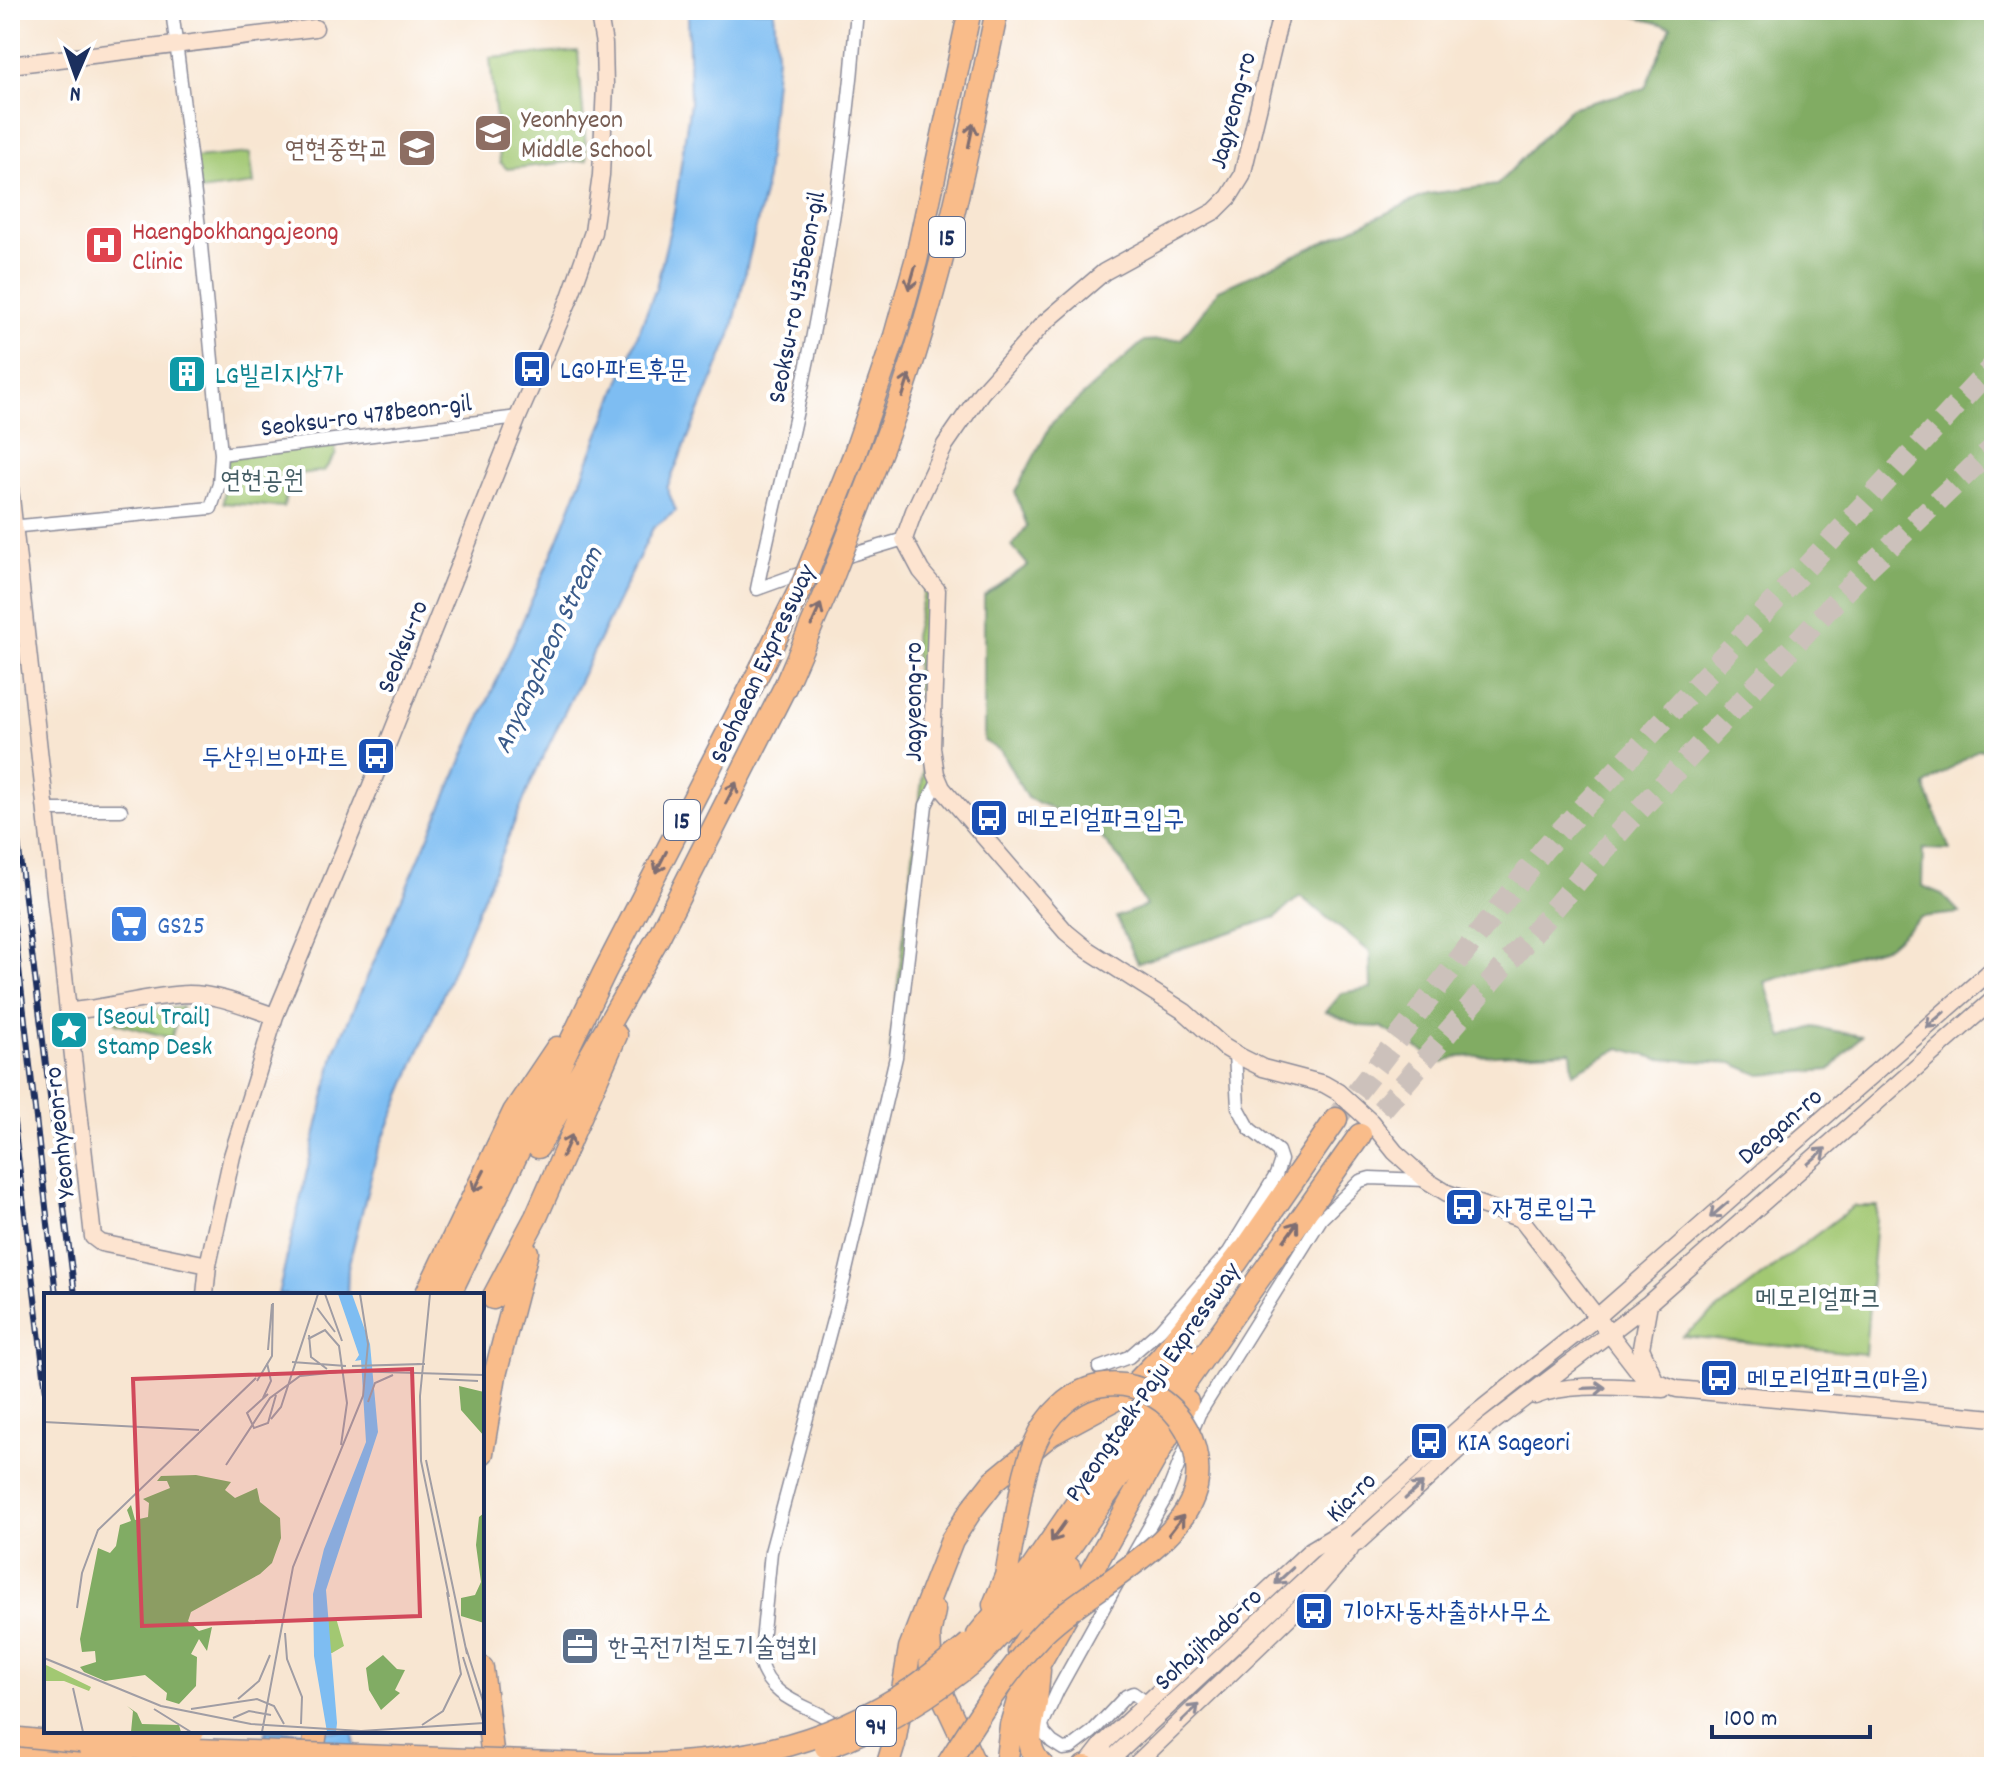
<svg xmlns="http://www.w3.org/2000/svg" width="2004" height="1777" viewBox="0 0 2004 1777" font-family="Dekko,'Poor Story',sans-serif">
	<rect width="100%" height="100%" fill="#fff"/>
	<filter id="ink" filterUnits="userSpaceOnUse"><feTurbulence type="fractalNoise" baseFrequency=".0125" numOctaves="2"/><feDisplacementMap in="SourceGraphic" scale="16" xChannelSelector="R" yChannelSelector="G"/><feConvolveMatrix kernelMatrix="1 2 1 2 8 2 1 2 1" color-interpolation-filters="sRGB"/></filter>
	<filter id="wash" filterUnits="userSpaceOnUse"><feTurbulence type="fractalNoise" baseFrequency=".006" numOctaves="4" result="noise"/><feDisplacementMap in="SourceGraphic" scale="32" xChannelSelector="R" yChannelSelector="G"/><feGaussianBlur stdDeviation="1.8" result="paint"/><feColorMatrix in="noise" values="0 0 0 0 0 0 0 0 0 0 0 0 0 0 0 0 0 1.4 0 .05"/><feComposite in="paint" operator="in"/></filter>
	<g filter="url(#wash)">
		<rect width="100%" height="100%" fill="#f8e6d2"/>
		<path fill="#a2c872" stroke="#5e7c68" stroke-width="2" d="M578 51 587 160 507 169 500 162 490 58Z
			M250 153 254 184 200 191 195 158Z
			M335 444 336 454 324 471 289 475 284 507 223 503 228 456Z
			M927 580 930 598 922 636 930 787 898 1050H890L923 771 914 636Z
			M182 1007 171 1038 116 1023V1015Z
			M1854 1206H1877L1865 1354 1683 1336Z"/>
		<path fill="#81ac64" stroke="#4e6e61" stroke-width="2" d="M1614 10H1994V753L1979 749 1925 786 1950 850 1923 849 1922 886 1942 894 1960 913 1921 917 1888 946 1765 982 1783 1038 1814 1027 1861 1036 1830 1070 1760 1075 1732 1063 1659 1059 1620 1048 1573 1073 1571 1051 1458 1057 1443 1063 1381 1027 1360 1026 1326 1012 1342 993 1371 988 1370 952 1300 896 1276 917 1138 963 1116 917 1146 906 1121 860 1089 824 1027 798 1001 751 984 741V596L1028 565 1012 546 1027 526 1015 492 1052 423 1144 341 1181 339 1219 290 1428 194 1497 185 1570 108 1645 88 1671 27Z"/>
		<path fill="#7ebdf2" stroke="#4c76a8" stroke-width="2" d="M688 10H774L777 56 765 189 731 335 667 488 676 511 653 528 532 780 377 1153 348 1267 347 1295H278L335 1051 557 542 656 288 674 212 690 103Z
			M265 1731H353L357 1767H269Z"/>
	</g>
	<g filter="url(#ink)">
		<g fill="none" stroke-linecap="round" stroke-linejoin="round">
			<path stroke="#ccc1bb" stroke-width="22" stroke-dasharray="22 11" stroke-linecap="butt" d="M1336 1119 1544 849 1994 365
				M1360 1135 1628 822 1861 574 1994 447"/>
			<g stroke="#8a8a98" stroke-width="15">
				<path id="street" d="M221 454 518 417
					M10 527 211 508 219 484 221 454 200 235 172 10
					M757 589C774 504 797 420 813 334 834 227 849 119 857 10
					M757 589 854 554 904 539
					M45 810H121
					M1099 1368 1129 1357 1160 1330 1229 1252 1276 1175 1281 1160 1278 1151 1250 1129 1238 1107 1235 1054
					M1132 1557 1165 1499 1199 1414 1321 1219 1360 1181 1370 1178 1426 1180
					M1119 1580 1058 1690 1042 1725 1044 1733 1052 1742 1063 1749 1071 1748 1092 1732 1126 1696 1133 1693 1147 1703
					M826 1767C831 1756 840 1743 837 1731 832 1707 772 1709 760 1662L771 1552 844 1279 896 1057 926 805 939 780"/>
			</g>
			<g stroke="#8a8a98" stroke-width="19">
				<path id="secondary" d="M1282 10 1242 176 1229 197 1215 211 1104 272 1042 325 981 393 945 445 914 511 904 539 921 571 937 590 932 748 936 774 942 788 1066 932 1088 950 1185 1012 1224 1047 1241 1057 1263 1068 1324 1084 1338 1092 1371 1122 1395 1152 1426 1180 1447 1193 1521 1219 1643 1377 1677 1389 1994 1418
					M10 65 315 28
					M10 488 93 1237 101 1243 208 1265
					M70 1011C110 1008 149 995 189 994 218 994 247 1007 275 1016
					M205 1295 208 1265 232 1156 275 1016 370 788 518 417 569 300 593 232 601 175 605 85 604 44 598 10
					M1649 1303 1641 1348 1655 1380
					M1535 1396C1573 1381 1622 1388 1663 1389
					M1330 1556 1346 1529 1474 1415 1596 1318 1994 968
					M1103 1744 1104 1761 1109 1767
					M1118 1753 1329 1557 1357 1543 1471 1439 1649 1303 1994 999
					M1085 1767 1103 1744 1311 1550 1341 1532
					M1133 1767 1308 1599 1350 1550"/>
			</g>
			<g stroke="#8a8a98" stroke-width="25">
				<path id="highway" d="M855 453 895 336 916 261 970 10
					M878 459C935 315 966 162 997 10
					M538 1147 658 938 785 687
					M1236 1263 1336 1119
					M426 1295 514 1112 557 1048
					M449 1295 604 973 761 668
					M493 1298 536 1217 616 1035
					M482 1453 495 1375 527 1252
					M994 1605 1006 1576 1022 1487
					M934 1611 929 1635 931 1671 976 1767
					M978 1635 1031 1570 1182 1350
					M1019 1652 1069 1568
					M981 1655 1024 1608 1064 1555 1360 1135
					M482 1668 494 1767
					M1039 1670C1038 1681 1037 1692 1036 1702 1032 1727 1022 1748 1044 1767
					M10 1738 88 1746
					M311 1767 316 1731
					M887 1767 894 1744 910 1648 952 1540 972 1509 994 1481 1051 1434 1114 1400 1138 1381 1162 1356 1242 1252
					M1006 1767 1011 1725 1018 1701 1187 1402
					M1084 1767H1086"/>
			</g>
			<use href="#street" stroke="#fff" stroke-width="12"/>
			<use href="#secondary" stroke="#fde4d0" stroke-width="16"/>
			<use href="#highway" stroke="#f9bc8a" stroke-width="22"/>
			<g stroke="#1b2f5e" stroke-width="6">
				<path id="rail" d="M10 779 75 1295
					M10 889 56 1295
					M10 1089 46 1391
					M103 1731 111 1767
					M121 1731 130 1767"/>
			</g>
			<use href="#rail" stroke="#fff" stroke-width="3" stroke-dasharray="9" stroke-linecap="butt"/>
			<g stroke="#8a8a98" stroke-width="25" stroke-linecap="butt">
				<path id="highway-bridge" d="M761 668 804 581 855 453
					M785 687 828 588 878 459
					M152 1739 193 1731
					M88 1746 611 1765C722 1766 821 1750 916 1686 934 1673 952 1658 969 1644
					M826 1747C884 1726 934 1695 981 1655
					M10 1758 102 1767
					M946 1767C975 1721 1004 1674 1042 1634 1085 1589 1191 1544 1197 1480 1204 1405 1117 1353 1061 1406 1037 1428 1029 1456 1022 1487"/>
			</g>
			<use href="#highway-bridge" stroke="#f9bc8a" stroke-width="22"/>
		</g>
		<defs><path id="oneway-shaft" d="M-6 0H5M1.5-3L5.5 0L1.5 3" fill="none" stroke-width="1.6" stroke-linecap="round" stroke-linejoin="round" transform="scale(2)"/></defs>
		<g stroke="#7f6e72">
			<use href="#oneway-shaft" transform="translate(971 135) rotate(-78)"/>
			<use href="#oneway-shaft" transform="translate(912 278) rotate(106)"/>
			<use href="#oneway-shaft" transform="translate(906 386) rotate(-72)"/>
			<use href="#oneway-shaft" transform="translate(816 615) rotate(-66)"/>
			<use href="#oneway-shaft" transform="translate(731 793) rotate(-63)"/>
			<use href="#oneway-shaft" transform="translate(661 862) rotate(117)"/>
			<use href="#oneway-shaft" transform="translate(567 1146) rotate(-66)"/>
			<use href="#oneway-shaft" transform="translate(479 1181) rotate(117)"/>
			<use href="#oneway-shaft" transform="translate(1291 1231) rotate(-54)"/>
			<use href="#oneway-shaft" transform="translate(1176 1525) rotate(-52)"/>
			<use href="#oneway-shaft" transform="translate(1058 1532) rotate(125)"/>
		</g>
		<g stroke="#8c8a97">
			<use href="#oneway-shaft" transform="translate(1935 1020) rotate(139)"/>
			<use href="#oneway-shaft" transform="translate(1817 1156) rotate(-41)"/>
			<use href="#oneway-shaft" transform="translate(1719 1210) rotate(139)"/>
			<use href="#oneway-shaft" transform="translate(1594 1388) rotate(-2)"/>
			<use href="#oneway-shaft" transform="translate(1414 1491) rotate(-42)"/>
			<use href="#oneway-shaft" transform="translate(1284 1576) rotate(137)"/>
			<use href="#oneway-shaft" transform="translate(1190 1713) rotate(-44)"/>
		</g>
	</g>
	<defs>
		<g id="school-square" transform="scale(2)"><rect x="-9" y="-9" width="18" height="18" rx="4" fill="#8d6e63" stroke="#fff"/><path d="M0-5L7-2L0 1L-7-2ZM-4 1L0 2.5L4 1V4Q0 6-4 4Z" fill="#fff"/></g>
		<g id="hospital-square" transform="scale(2)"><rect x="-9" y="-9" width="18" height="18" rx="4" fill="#e0444e" stroke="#fff"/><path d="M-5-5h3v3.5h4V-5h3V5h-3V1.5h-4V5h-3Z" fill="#fff"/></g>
		<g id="bus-square" transform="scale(2)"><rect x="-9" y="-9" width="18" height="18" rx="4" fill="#1a4fb4" stroke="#fff"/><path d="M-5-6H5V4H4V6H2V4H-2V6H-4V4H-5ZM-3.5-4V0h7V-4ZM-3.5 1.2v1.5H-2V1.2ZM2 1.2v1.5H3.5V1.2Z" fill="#fff"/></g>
		<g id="building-square" transform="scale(2)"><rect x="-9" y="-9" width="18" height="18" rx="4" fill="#0f9aa8" stroke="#fff"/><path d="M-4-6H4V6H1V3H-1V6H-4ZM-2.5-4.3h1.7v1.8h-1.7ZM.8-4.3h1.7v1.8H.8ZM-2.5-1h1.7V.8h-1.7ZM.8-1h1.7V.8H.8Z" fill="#fff"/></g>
		<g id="supermarket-square" transform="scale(2)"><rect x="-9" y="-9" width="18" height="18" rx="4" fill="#3f7fe0" stroke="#fff"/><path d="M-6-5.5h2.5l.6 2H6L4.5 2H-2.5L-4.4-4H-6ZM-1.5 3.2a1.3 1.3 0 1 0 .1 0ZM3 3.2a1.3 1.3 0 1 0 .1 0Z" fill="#fff"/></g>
		<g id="sight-square" transform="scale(2)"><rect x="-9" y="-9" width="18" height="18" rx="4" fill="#0f9aa8" stroke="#fff"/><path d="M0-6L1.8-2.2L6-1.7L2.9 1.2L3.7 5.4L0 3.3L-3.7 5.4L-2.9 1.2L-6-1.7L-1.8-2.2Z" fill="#fff"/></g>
		<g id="office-square" transform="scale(2)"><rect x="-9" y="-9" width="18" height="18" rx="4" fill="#5c6f8a" stroke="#fff"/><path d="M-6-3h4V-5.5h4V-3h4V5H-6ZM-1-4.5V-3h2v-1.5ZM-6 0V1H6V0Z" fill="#fff"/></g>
	</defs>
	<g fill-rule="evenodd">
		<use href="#school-square" x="493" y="133"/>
		<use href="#school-square" x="417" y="148"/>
		<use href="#hospital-square" x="104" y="245"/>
		<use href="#bus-square" x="532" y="369"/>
		<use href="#building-square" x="187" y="374"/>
		<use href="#bus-square" x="376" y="756"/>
		<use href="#bus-square" x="989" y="818"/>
		<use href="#supermarket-square" x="129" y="924"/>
		<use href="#sight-square" x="69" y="1030"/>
		<use href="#bus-square" x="1464" y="1207"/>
		<use href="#bus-square" x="1719" y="1378"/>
		<use href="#bus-square" x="1429" y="1441"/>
		<use href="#bus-square" x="1314" y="1611"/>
		<use href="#office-square" x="580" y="1646"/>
	</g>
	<g text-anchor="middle" stroke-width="8" stroke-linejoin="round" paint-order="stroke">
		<g fill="#fff" stroke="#5f6d8e" stroke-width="2">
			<rect x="929" y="217" width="36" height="40" rx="6"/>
			<rect x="664" y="800" width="36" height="40" rx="6"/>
			<rect x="856" y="1706" width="40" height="40" rx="6"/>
		</g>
		<g font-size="24" font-weight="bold" fill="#1b2f5e">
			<text x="947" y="245">15</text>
			<text x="682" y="828">15</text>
			<text x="876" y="1734">94</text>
		</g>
		<g font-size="26" fill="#1b2f5e" stroke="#fff">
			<text transform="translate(1231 110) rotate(-75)" y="9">Jagyeong-ro</text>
			<text transform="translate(795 297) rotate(-79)" y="9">Seoksu-ro 435beon-gil</text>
			<text transform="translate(366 414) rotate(-7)" y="9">Seoksu-ro 478beon-gil</text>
			<text transform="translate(401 646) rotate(-68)" y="9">Seoksu-ro</text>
			<text transform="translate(761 663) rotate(-65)" y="9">Seohaean Expressway</text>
			<text transform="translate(912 702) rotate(-90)" y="9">Jagyeong-ro</text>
			<text transform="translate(1779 1125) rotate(-41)" y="9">Deogan-ro</text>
			<text transform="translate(58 1133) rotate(-96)" y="9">Yeonhyeon-ro</text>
			<text transform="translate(1151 1381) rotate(-55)" y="9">Pyeongtaek-Paju Expressway</text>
			<text transform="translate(1350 1496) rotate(-45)" y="9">Kia-ro</text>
			<text transform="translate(1207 1638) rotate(-43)" y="9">Sohajihado-ro</text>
		</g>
		<g font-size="26" fill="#785e54" stroke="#fff" text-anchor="start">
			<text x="521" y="127">Yeonhyeon<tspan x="521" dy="30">Middle School</tspan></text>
			<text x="389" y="157" text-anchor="end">연현중학교</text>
		</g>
		<g font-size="26" fill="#be3a42" stroke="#fff" text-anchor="start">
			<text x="132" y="239">Haengbokhangajeong<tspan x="132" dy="30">Clinic</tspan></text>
		</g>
		<g font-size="26" fill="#164399" stroke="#fff" text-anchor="start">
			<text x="560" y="378">LG아파트후문</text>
			<text x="348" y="765" text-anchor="end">두산위브아파트</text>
			<text x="1017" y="827">메모리얼파크입구</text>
			<text x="1492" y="1216">자경로입구</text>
			<text x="1747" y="1387">메모리얼파크(마을)</text>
			<text x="1457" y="1450">KIA Sageori</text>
			<text x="1342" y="1620">기아자동차출하사무소</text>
		</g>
		<g font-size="26" fill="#0d838f" stroke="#fff" text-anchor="start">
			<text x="215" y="383">LG빌리지상가</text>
			<text x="97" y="1024">[Seoul Trail]<tspan x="97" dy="30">Stamp Desk</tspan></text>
		</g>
		<g font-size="26" fill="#445d64" stroke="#fff">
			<text x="262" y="488">연현공원</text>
			<text x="1818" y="1306">메모리얼파크</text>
		</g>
		<g font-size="26" fill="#366cbe" stroke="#fff" text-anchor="start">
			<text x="157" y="933">GS25</text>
		</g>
		<g font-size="26" fill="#4e5e75" stroke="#fff" text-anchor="start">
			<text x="608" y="1655">한국전기철도기술협회</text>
		</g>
		<g font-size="28" font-style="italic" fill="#395a8a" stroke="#fff">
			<text transform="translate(546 649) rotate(-65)" y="10">Anyangcheon Stream</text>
		</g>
	</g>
	<g transform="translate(44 1293)">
		<rect width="440" height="440" fill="#f8e6d2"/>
		<path d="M281 325H292L300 353 288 360H284ZM0 371 47 394 45 398 20 388H2Z" fill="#a2c872"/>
		<path d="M415 93 440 99V143L417 117ZM152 182 187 189 181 197 191 205 213 195 216 209 236 225 237 245 228 270 216 281 147 319 144 328 155 338 168 334 163 358 155 346 147 361 153 364 152 393 135 411 122 407 123 400 101 382 61 388 40 379 36 374 52 369 51 358 38 359 36 346 54 255 66 260 72 253 76 232 87 228 83 217 87 212 91 227 104 224 105 210 99 206 126 195 123 188H113L117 183ZM440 220V330L417 323V305L431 302 437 289 432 252 435 224ZM339 362 353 376 361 377 351 397 356 400 337 417 325 397 322 375ZM83 413 93 420 98 431 135 432 137 439H87L89 418Z" fill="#81ac64"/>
		<path d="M294 1H308L326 51 334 139 282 297 293 430 292 439H283L270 363 269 301 280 256 322 149 317 67 311 68 315 62Z" fill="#7ebdf2"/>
		<path fill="none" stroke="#a09da4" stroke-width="2" d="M281 1 298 48M386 1 376 103 377 168 405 304M273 15 291 39M265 42 267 64 283 76M264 46 281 37 295 53 303 110 297 152M224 57 228 11M248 69 302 73M376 71 308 73 381 71M395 86 434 88M213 88 228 63 229 10M224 101 203 120 210 135 224 130 232 102M219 105 227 88 223 70M324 109 331 90 349 82M227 126 237 114 274 1M0 129 155 137M382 167 423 361M182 172 226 105 256 83 304 78 440 82M33 315 38 280 54 237 212 85M241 340 243 366 258 404 257 431M422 355 440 411M419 364 440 431M0 365 117 413 207 431 317 438 440 430M29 395 39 439M194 406 215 388 226 362M110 416 147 439M147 416 213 406 230 413 240 431M189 425 205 418 227 422M378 432 399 418 417 381 403 299M218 439 249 274 319 103 324 51 316 1"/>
		<path fill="#d1495b" fill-opacity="0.15" stroke="#d1495b" stroke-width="4" d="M368 76 376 323 98 333 89 86Z"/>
		<rect width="440" height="440" fill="none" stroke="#1b2f5e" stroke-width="4"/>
	</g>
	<rect width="2004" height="1777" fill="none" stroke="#fff" stroke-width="40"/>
	<g transform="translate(76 76) rotate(182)" stroke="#ffffff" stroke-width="6" paint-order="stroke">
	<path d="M0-6L14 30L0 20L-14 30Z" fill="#1b2f5e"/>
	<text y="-12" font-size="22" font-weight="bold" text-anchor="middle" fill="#1b2f5e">N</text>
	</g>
	<path d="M1712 1725v12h158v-12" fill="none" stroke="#1b2f5e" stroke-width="4"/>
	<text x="1724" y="1725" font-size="24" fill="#1b2f5e" stroke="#ffffff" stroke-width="6" paint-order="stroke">100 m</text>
</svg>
